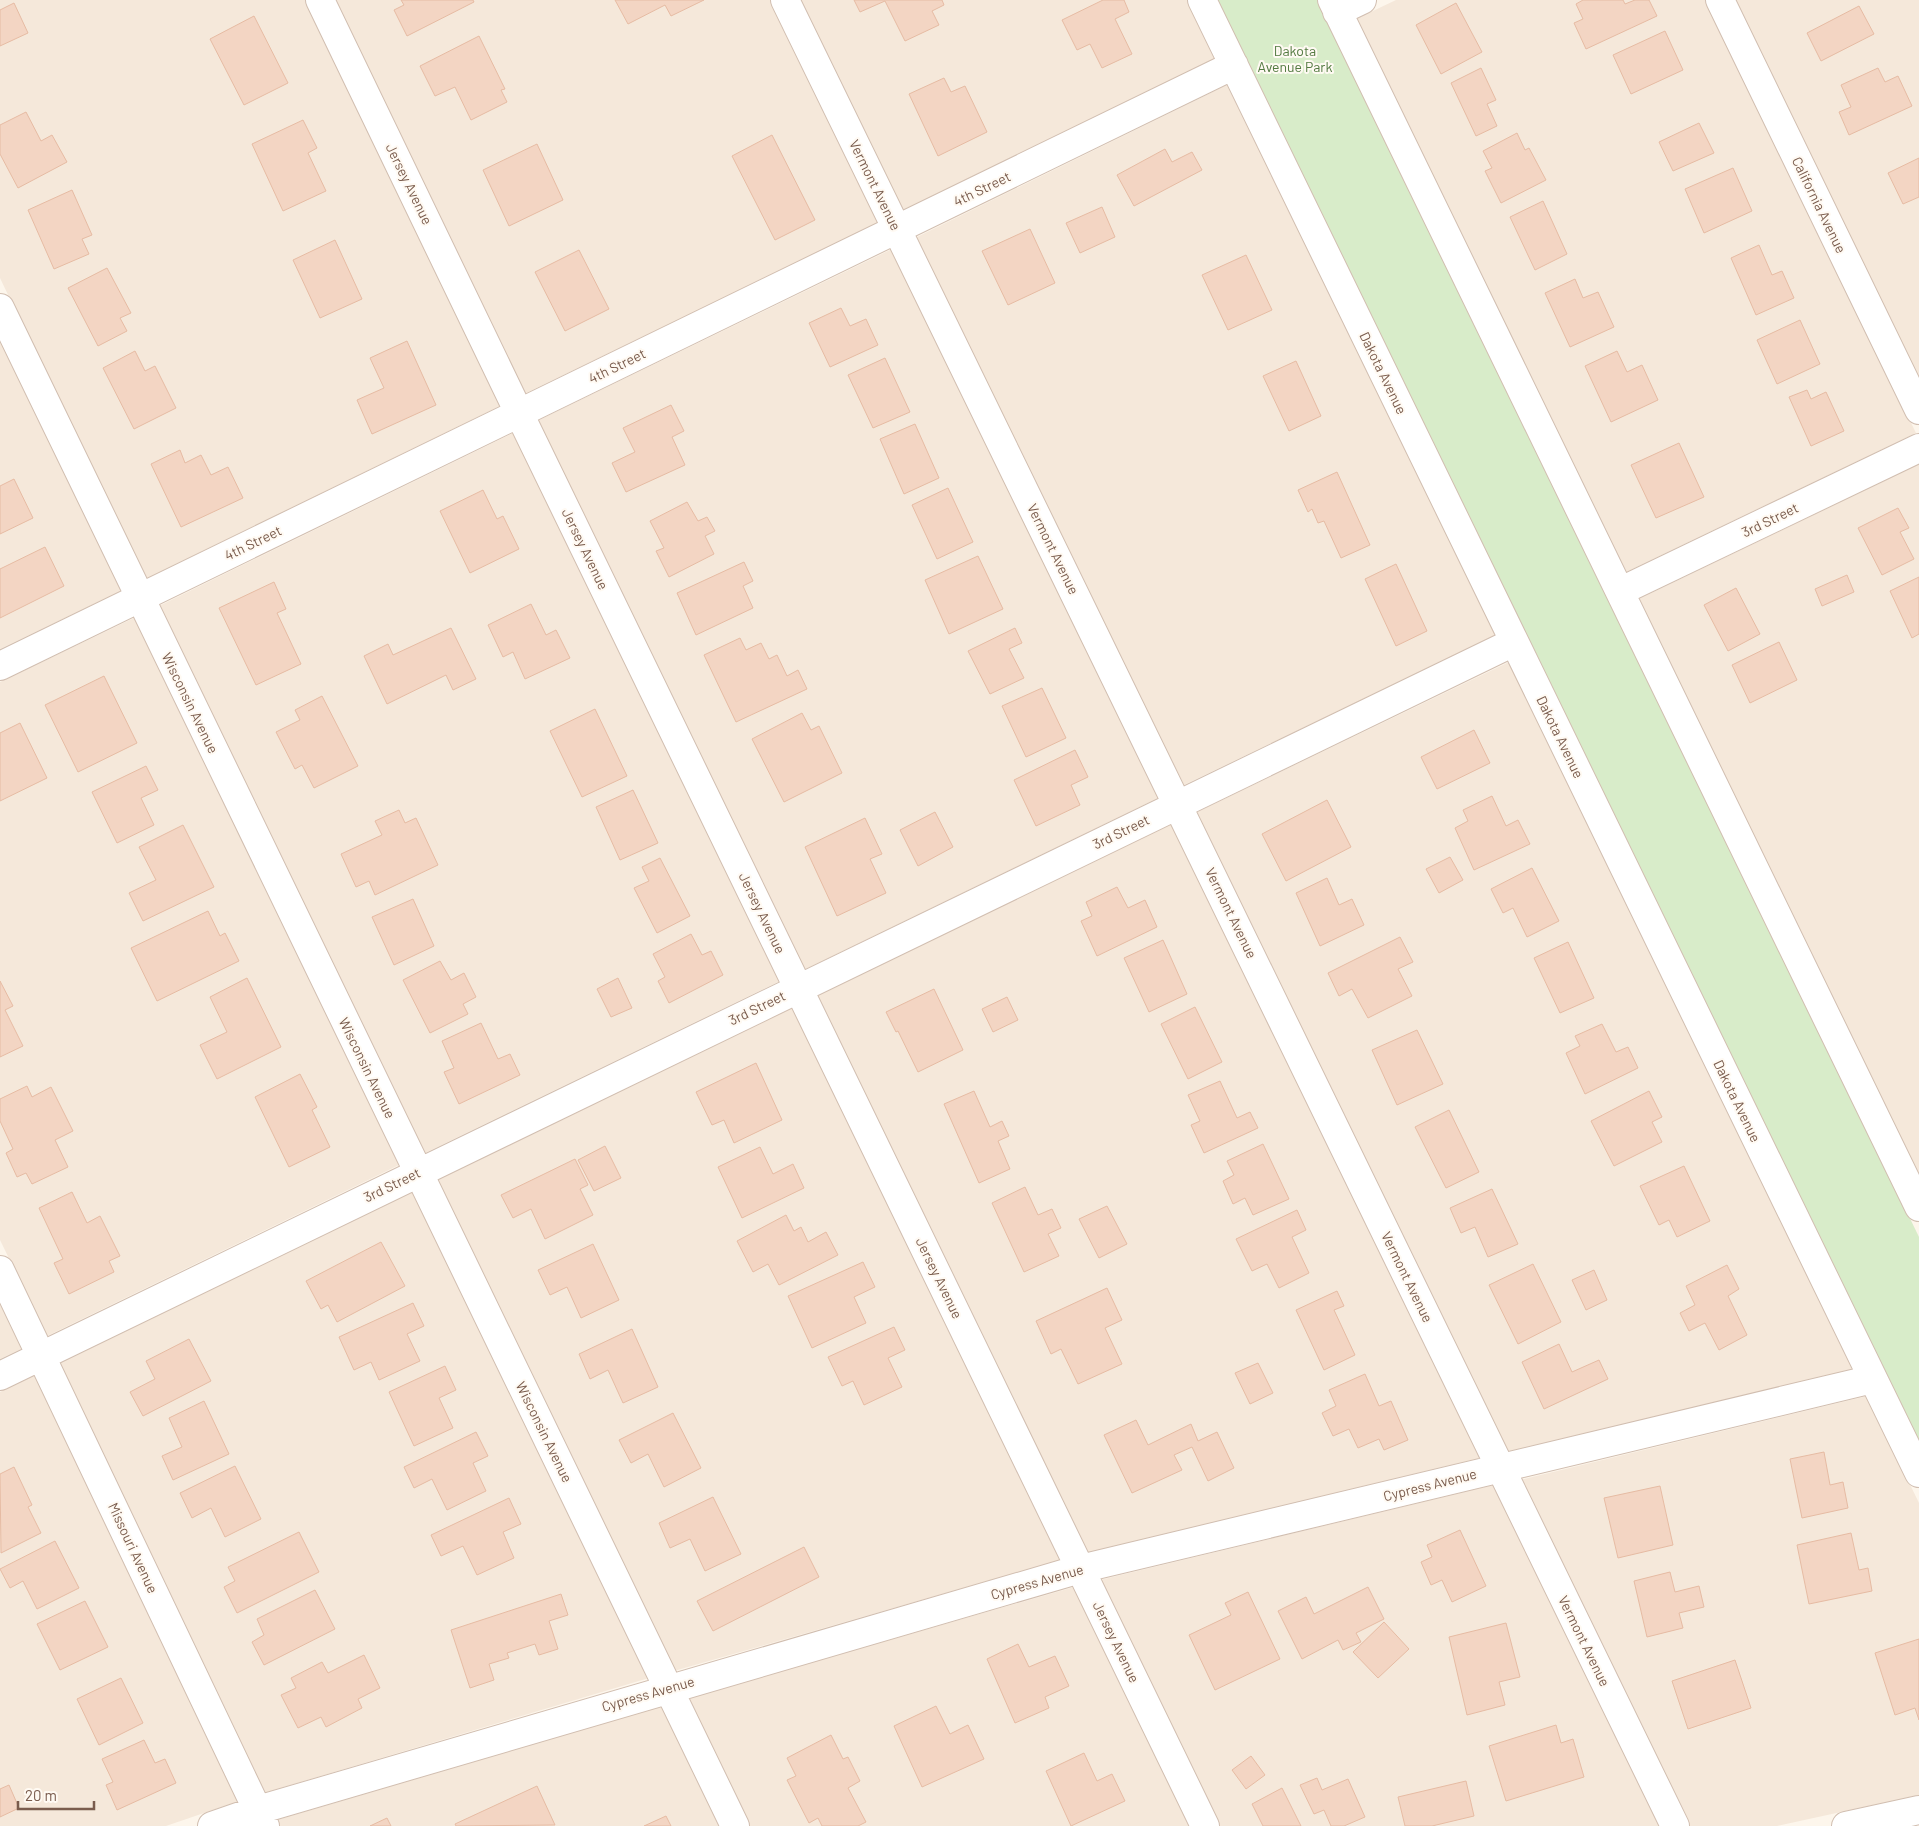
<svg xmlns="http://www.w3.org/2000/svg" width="1919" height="1826" viewBox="0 0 1919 1826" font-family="Barlow,sans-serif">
	<rect width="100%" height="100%" fill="#fdf6ec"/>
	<path fill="#f5e8da" d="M0 0H306L500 406 144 580 0 278Z
		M335 0H771L879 223 524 394Z
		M800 0H1188L1216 58 902 211Z
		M1396 0H1705L1916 433 1626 572 1356 19Z
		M1734 0H1919V380Z
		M1229 84 1496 635 1184 785 915 238Z
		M892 249 1160 797 804 970 537 421Z
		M0 339 121 591 0 649Z
		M513 433 780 981 423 1154 157 607Z
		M1919 464V1177L1639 599Z
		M134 618 399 1165 47 1336 0 1240V682Z
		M1509 662 1854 1369 1506 1452 1197 812Z
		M1173 823 1480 1458 1087 1553 817 996Z
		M793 1007 1061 1560 674 1671 436 1180Z
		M412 1192 649 1678 264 1793 60 1363Z
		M0 1300 23 1348 0 1359Z
		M36 1374 239 1801 166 1826H0V1392Z
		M1867 1396 1919 1503V1795L1777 1826H1689L1520 1480Z
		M1493 1485 1660 1826H1220L1100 1580Z
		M1074 1587 1190 1826H749L687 1698Z
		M662 1706 720 1826H280L277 1820Z"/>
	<path fill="#d8ecc9" d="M1214 0H1318L1919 1237V1446Z"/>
	<path fill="#f3d5c3" stroke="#e6bba3" d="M401 0H473L474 2 407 36 394 10 404 5Z
		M615 0H704L671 16 665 5 628 24Z
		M854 0H942L944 5 932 11 939 25 905 41 885 1 860 12Z
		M1103 0H1124L1129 12 1115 19 1132 54 1102 68 1090 44 1077 50 1062 20Z
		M1583 0H1623L1625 4 1635 0H1649L1657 16 1586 49 1574 23 1583 19 1576 4Z
		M14 3 28 33 0 46V10Z
		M1456 3 1482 52 1441 74 1416 25Z
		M1859 6 1874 34 1821 61 1807 33Z
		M254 16 288 83 244 105 210 39Z
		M1665 31 1683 70 1631 94 1613 55Z
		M479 36 505 89 501 90 507 102 471 120 455 87 435 96 420 66Z
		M1481 68 1496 100 1487 104 1497 126 1476 136 1451 83Z
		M1878 68 1885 82 1898 76 1912 106 1849 135 1839 112 1851 107 1841 85Z
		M944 78 951 92 965 86 987 132 938 156 909 94Z
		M26 112 41 141 52 135 67 162 18 188 0 154V125Z
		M303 120 317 148 308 153 326 191 283 211 252 144Z
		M1699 123 1714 153 1673 171 1659 142Z
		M1517 133 1525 150 1529 148 1546 180 1501 203 1485 171 1492 168 1483 151Z
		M772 135 815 220 775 240 732 156Z
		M537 144 563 200 509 226 483 170Z
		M1165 149 1172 162 1192 152 1202 170 1134 206 1117 175Z
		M1919 158V197L1903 204 1888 173Z
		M1733 168 1752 211 1704 233 1685 189Z
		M72 190 92 235 82 239 89 254 54 269 28 210Z
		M1543 201 1567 254 1535 270 1510 217Z
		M1102 207 1115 237 1080 253 1066 223Z
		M1030 229 1055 283 1008 305 982 251Z
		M335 240 362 299 320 318 293 260Z
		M1759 245 1772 275 1782 271 1794 298 1756 315 1731 258Z
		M579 250 609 309 565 331 535 272Z
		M1246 255 1272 310 1228 330 1202 275Z
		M107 268 131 313 120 318 127 331 98 346 68 288Z
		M1575 279 1583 298 1598 292 1614 327 1570 347 1545 293Z
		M841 308 850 326 866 319 878 345 830 367 809 323Z
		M1800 320 1820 364 1777 384 1757 340Z
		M407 341 436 405 372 434 357 400 384 388 370 358Z
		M135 351 145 371 155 366 176 408 134 429 103 368Z
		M1617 351 1627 372 1642 365 1658 400 1611 422 1585 366Z
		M885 358 910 412 873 428 848 375Z
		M1296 361 1321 416 1289 431 1263 376Z
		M1807 390 1811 399 1826 392 1844 431 1811 446 1789 397Z
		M671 405 684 431 672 437 685 465 626 492 612 463 635 452 623 428Z
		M915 424 939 478 904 494 880 439Z
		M1679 443 1704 497 1656 518 1631 465Z
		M180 450 185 463 201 455 211 475 228 467 243 498 181 527 151 464Z
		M1337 472 1370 545 1341 558 1324 521 1318 523 1312 509 1308 512 1298 490Z
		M14 479 33 518 0 534V486Z
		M948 488 973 542 937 559 912 505Z
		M483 490 497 519 503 516 519 549 470 573 440 511Z
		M687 502 698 521 707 517 715 531 705 536 714 554 669 577 656 551 664 548 650 521Z
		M1898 508 1909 528 1900 532 1914 559 1882 575 1858 528Z
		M45 547 64 586 0 618V569Z
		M978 556 1003 609 949 634 925 580Z
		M744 562 753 581 743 586 753 608 696 635 677 593Z
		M1396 564 1427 631 1396 646 1365 579Z
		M1847 575 1854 592 1822 606 1815 589Z
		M1919 577V634L1912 638 1890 591Z
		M274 582 286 609 277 613 301 664 256 685 219 608Z
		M1736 588 1760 634 1728 651 1704 605Z
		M531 604 546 635 556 630 570 658 525 679 513 652 503 657 488 625Z
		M451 628 476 679 453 690 446 675 387 704 364 656 388 644 393 655Z
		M1015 628 1022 643 1009 649 1024 678 990 694 968 651Z
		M740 638 746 650 761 643 769 659 777 655 787 676 798 670 807 689 736 722 704 655Z
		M1779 642 1797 680 1750 703 1732 665Z
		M104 676 137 743 78 772 45 705Z
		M1042 688 1066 738 1026 757 1002 706Z
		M322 696 358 766 314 788 302 765 295 769 276 732 300 720 295 710Z
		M595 709 627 776 582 797 550 731Z
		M802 713 811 730 819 726 842 773 784 802 752 739Z
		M20 723 47 778 0 801V733Z
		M1474 730 1490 763 1437 789 1421 757Z
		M1075 750 1088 777 1071 785 1080 805 1036 826 1014 780Z
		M146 766 158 790 141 798 154 825 117 843 92 792Z
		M633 790 658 843 620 860 596 807Z
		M1492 796 1506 826 1518 820 1530 844 1474 870 1455 828 1468 821 1463 810Z
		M1327 800 1351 847 1286 881 1262 834Z
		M399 810 405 823 416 818 438 865 375 895 369 881 356 887 341 854 382 835 375 821Z
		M935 812 953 847 918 866 900 830Z
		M865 818 882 854 870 859 886 893 837 916 805 847Z
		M183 825 214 887 143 921 129 893 156 880 139 847Z
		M1450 857 1463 880 1439 893 1426 869Z
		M660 858 690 916 657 933 634 888 649 881 642 867Z
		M1532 868 1559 921 1527 937 1513 908 1503 913 1491 889Z
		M1327 878 1339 905 1352 899 1364 925 1320 946 1296 893Z
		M1117 887 1128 908 1145 900 1157 927 1097 956 1081 921 1092 916 1086 902Z
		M413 899 434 946 394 965 372 917Z
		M208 911 220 936 225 933 239 961 157 1001 131 948Z
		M691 934 702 955 711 951 723 975 669 1003 658 981 665 977 653 954Z
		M1400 937 1413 962 1398 969 1412 996 1368 1018 1352 989 1339 996 1328 973Z
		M1163 940 1187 994 1149 1012 1124 958Z
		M1568 942 1594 998 1560 1013 1534 958Z
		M440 961 451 980 464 973 476 997 463 1004 468 1014 430 1033 403 980Z
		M247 978 281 1047 217 1079 200 1045 227 1032 210 997Z
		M618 978 632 1008 611 1017 597 989Z
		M0 981 13 1006 5 1010 23 1046 0 1057Z
		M934 989 963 1050 918 1072 898 1031 896 1032 886 1012Z
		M1007 997 1018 1020 993 1032 982 1009Z
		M1195 1007 1222 1062 1188 1079 1161 1024Z
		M481 1023 498 1059 510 1054 520 1075 459 1104 444 1072 454 1068 442 1041Z
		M1602 1024 1616 1052 1628 1047 1638 1068 1585 1094 1566 1053 1580 1046 1575 1036Z
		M1417 1030 1443 1084 1397 1105 1372 1050Z
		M756 1063 782 1120 734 1143 724 1120 712 1125 696 1092Z
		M300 1074 317 1107 312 1110 330 1147 289 1167 255 1097Z
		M1220 1081 1237 1118 1250 1112 1258 1128 1204 1153 1191 1125 1200 1121 1188 1095Z
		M27 1086 32 1097 51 1087 73 1131 55 1140 68 1167 32 1184 26 1173 17 1177 6 1153 13 1149 0 1121V1099Z
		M974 1091 990 1127 1002 1121 1009 1136 998 1141 1010 1169 979 1183 944 1104Z
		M1649 1091 1662 1117 1652 1122 1662 1142 1614 1166 1591 1121Z
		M1449 1110 1479 1172 1446 1188 1415 1127Z
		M1263 1144 1289 1199 1253 1215 1245 1198 1233 1204 1223 1181 1234 1175 1227 1161Z
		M605 1146 621 1178 594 1191 578 1160Z
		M760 1147 773 1174 793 1164 804 1188 742 1218 718 1167Z
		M575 1159 588 1185 580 1189 593 1215 545 1239 531 1209 513 1218 501 1195Z
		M1684 1166 1710 1221 1677 1237 1669 1220 1659 1225 1640 1186Z
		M1025 1187 1038 1215 1052 1209 1061 1228 1048 1234 1059 1256 1024 1272 992 1203Z
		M1492 1189 1518 1244 1488 1257 1475 1227 1461 1233 1450 1208Z
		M72 1192 87 1223 100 1216 120 1256 109 1261 114 1272 69 1294 54 1263 63 1259 39 1208Z
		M1107 1206 1127 1244 1099 1258 1079 1219Z
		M1297 1210 1306 1230 1292 1237 1309 1273 1279 1288 1267 1264 1252 1271 1236 1239Z
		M786 1215 794 1231 801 1227 808 1242 826 1232 838 1255 779 1285 768 1264 753 1272 737 1241Z
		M381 1242 405 1286 337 1322 328 1305 321 1309 306 1281Z
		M593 1244 619 1300 581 1318 567 1287 550 1295 538 1270Z
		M863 1262 875 1287 854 1297 866 1323 812 1348 788 1296Z
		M1533 1264 1561 1322 1518 1344 1489 1285Z
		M1727 1265 1739 1289 1728 1296 1747 1335 1719 1350 1705 1323 1689 1331 1680 1313 1695 1305 1686 1286Z
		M1594 1270 1607 1300 1586 1310 1572 1280Z
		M1107 1288 1122 1320 1105 1328 1122 1364 1078 1384 1061 1349 1051 1354 1036 1321Z
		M1337 1291 1344 1306 1334 1310 1355 1355 1324 1370 1296 1310Z
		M413 1303 424 1326 407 1334 420 1361 379 1380 371 1362 354 1370 339 1337Z
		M894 1327 905 1350 888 1358 902 1387 864 1405 853 1381 842 1386 828 1357Z
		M632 1329 658 1387 623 1403 608 1370 590 1379 579 1354Z
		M189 1339 211 1381 143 1416 130 1392 155 1379 146 1361Z
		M1559 1344 1572 1372 1599 1360 1608 1379 1544 1409 1522 1362Z
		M1258 1363 1273 1393 1250 1404 1235 1373Z
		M445 1366 456 1390 439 1398 453 1428 414 1446 389 1392Z
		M1365 1374 1379 1406 1391 1401 1408 1440 1384 1450 1379 1439 1358 1448 1349 1429 1333 1436 1322 1413 1336 1406 1329 1390Z
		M204 1401 229 1454 173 1480 162 1456 182 1447 169 1418Z
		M673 1413 701 1468 664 1487 648 1454 631 1463 619 1440Z
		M1136 1420 1148 1445 1191 1424 1198 1441 1217 1432 1234 1468 1208 1481 1192 1447 1174 1455 1182 1470 1132 1493 1104 1435Z
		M476 1432 488 1456 473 1463 486 1491 447 1510 432 1479 414 1488 404 1467Z
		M1824 1452 1830 1485 1843 1482 1848 1508 1802 1518 1790 1459Z
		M235 1466 261 1519 225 1537 211 1508 192 1518 180 1493Z
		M14 1467 32 1505 28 1507 41 1533 1 1553 0 1474Z
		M1660 1486 1673 1545 1618 1558 1604 1498Z
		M713 1497 741 1554 705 1571 690 1539 670 1548 659 1523Z
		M509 1498 521 1524 503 1532 514 1558 477 1575 463 1546 441 1556 431 1535Z
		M1460 1530 1486 1586 1452 1602 1442 1580 1431 1585 1421 1562 1432 1557 1427 1545Z
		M299 1532 319 1572 237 1613 224 1587 235 1581 228 1567Z
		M1851 1533 1859 1570 1868 1568 1872 1591 1809 1604 1797 1545Z
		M55 1541 79 1588 37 1609 23 1581 10 1588 0 1569Z
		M804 1547 819 1577 713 1631 697 1601Z
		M1670 1572 1675 1592 1699 1586 1704 1607 1679 1613 1683 1628 1647 1637 1634 1581Z
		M1368 1587 1384 1619 1356 1633 1361 1642 1343 1650 1338 1640 1302 1659 1278 1611 1306 1597 1314 1614Z
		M315 1590 335 1629 264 1665 252 1642 264 1635 257 1619Z
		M1248 1592 1280 1659 1215 1690 1189 1635 1231 1615 1225 1603Z
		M561 1594 568 1615 549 1621 558 1649 539 1655 535 1644 507 1653 509 1658 489 1664 494 1680 470 1688 451 1630Z
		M85 1601 108 1647 60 1670 37 1624Z
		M1384 1622 1409 1649 1378 1678 1353 1652Z
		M1506 1623 1520 1677 1499 1682 1505 1705 1467 1715 1449 1637Z
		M1919 1639V1720L1915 1708 1895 1715 1875 1653Z
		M1018 1644 1029 1667 1055 1656 1069 1686 1045 1697 1049 1708 1015 1723 987 1659Z
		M364 1655 380 1688 358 1699 362 1708 326 1727 321 1717 298 1728 281 1695 296 1688 291 1678 322 1662 328 1673Z
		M1735 1660 1751 1708 1688 1729 1672 1681Z
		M121 1678 143 1723 99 1745 77 1699Z
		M936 1706 950 1734 968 1725 984 1759 922 1787 894 1726Z
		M1556 1725 1561 1743 1573 1739 1584 1777 1506 1801 1489 1746Z
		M831 1735 843 1759 848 1757 860 1781 848 1788 866 1822 858 1826H822L818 1818 809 1823 787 1780 796 1776 787 1758Z
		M144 1740 155 1763 165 1759 176 1783 117 1810 106 1785 113 1782 102 1759Z
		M1084 1753 1097 1781 1112 1774 1125 1801 1071 1826 1046 1771Z
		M1251 1756 1265 1775 1246 1789 1232 1770Z
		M1317 1778 1322 1790 1348 1779 1365 1817 1344 1826H1331L1324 1810 1314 1814 1300 1785Z
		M1466 1781 1474 1816 1432 1826H1405L1398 1797Z
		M9 1785 19 1808 0 1817V1789Z
		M537 1786 555 1825 456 1826 455 1824Z
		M1282 1788 1301 1826H1263L1252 1804Z
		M666 1816 671 1826H644Z
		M387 1818 391 1826H370Z"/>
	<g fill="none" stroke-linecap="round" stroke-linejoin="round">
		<g stroke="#d1beb0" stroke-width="30">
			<path id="minor" d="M320 0 519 413 1205 1826
				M785 0 1675 1826
				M1202 0 1919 1473
				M1332 0 1919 1207
				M1720 0 1919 410
				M1337 12 1362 0
				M0 308 735 1826
				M1621 591 1919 448
				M0 666 1234 65
				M0 1270 265 1826
				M0 1376 1514 642
				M212 1826 258 1810 1080 1569 1873 1379
				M1846 1826 1919 1810"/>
		</g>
		<use href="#minor" stroke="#fff" stroke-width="28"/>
	</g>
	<g text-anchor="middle" stroke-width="4" stroke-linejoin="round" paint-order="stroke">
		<g font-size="14" fill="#537a41" stroke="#fffaf3">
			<text x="1295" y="56">Dakota<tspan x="1295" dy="16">Avenue Park</tspan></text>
		</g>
		<g font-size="14" fill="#7a5c4d" stroke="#fffaf3">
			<text transform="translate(409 184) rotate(64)" y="5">Jersey Avenue</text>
			<text transform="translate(875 185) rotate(64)" y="5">Vermont Avenue</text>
			<text transform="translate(982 189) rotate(-26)" y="5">4th Street</text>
			<text transform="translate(1819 205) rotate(64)" y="5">California Avenue</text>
			<text transform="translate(617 366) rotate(-26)" y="5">4th Street</text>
			<text transform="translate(1383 373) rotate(64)" y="5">Dakota Avenue</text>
			<text transform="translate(1770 520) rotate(-26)" y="5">3rd Street</text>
			<text transform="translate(253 543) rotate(-26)" y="5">4th Street</text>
			<text transform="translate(585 549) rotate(64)" y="5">Jersey Avenue</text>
			<text transform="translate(1053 549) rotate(64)" y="5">Vermont Avenue</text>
			<text transform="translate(190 703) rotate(64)" y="5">Wisconsin Avenue</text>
			<text transform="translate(1560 737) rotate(64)" y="5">Dakota Avenue</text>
			<text transform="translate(1121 832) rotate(-26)" y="5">3rd Street</text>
			<text transform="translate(762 913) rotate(64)" y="5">Jersey Avenue</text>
			<text transform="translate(1231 913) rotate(64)" y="5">Vermont Avenue</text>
			<text transform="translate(757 1008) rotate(-26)" y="5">3rd Street</text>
			<text transform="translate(367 1068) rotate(64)" y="5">Wisconsin Avenue</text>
			<text transform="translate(1737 1101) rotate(64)" y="5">Dakota Avenue</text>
			<text transform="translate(392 1185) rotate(-26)" y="5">3rd Street</text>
			<text transform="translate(1407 1277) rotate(64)" y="5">Vermont Avenue</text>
			<text transform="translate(939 1278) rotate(64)" y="5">Jersey Avenue</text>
			<text transform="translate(544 1432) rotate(64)" y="5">Wisconsin Avenue</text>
			<text transform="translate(1430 1485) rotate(-14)" y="5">Cypress Avenue</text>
			<text transform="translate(133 1548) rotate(65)" y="5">Missouri Avenue</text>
			<text transform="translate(1037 1582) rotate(-16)" y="5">Cypress Avenue</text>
			<text transform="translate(1584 1641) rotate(64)" y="5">Vermont Avenue</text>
			<text transform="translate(1116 1642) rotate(64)" y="5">Jersey Avenue</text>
			<text transform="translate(648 1694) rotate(-16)" y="5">Cypress Avenue</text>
		</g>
	</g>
	<path d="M18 1801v8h76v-8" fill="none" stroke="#7a5c4d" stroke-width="2.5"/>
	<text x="25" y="1801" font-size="15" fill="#7a5c4d" stroke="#fffaf3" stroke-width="4" paint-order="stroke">20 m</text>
</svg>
